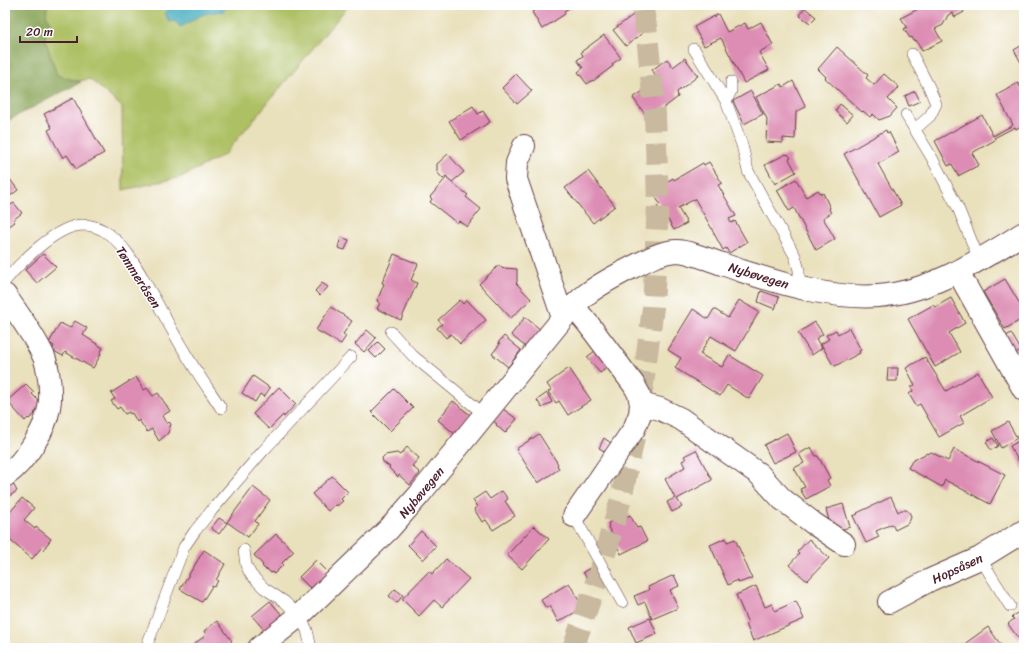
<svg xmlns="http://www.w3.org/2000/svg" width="1029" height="653" viewBox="0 0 1029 653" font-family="Sriracha,sans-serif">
	<rect width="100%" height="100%" fill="#fff"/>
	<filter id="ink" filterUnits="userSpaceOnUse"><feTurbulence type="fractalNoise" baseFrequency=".025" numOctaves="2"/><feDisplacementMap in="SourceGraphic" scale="8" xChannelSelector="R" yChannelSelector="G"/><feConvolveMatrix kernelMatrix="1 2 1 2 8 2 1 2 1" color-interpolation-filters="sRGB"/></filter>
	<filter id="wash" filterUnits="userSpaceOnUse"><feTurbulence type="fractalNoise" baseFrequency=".012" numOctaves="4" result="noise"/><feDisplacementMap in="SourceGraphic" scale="16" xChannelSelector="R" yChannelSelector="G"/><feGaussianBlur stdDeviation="0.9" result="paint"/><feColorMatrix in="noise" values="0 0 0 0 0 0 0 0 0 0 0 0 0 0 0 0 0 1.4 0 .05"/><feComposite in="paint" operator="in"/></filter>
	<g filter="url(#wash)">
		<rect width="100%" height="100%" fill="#e9e0bc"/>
		<path fill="#adc064" stroke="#7c7048" d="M5 5H349L224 155 181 177 123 190 122 107 90 79 8 94Z"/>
		<path fill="#8aa65a" stroke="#6a6242" d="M5 5H47L46 15 50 21 45 39 57 75 81 82 5 122Z"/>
		<path fill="#3daabc" stroke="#446474" d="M167 5H228V6L224 11C217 12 209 12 202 15 194 18 188 24 180 27L175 21 169 22 165 13 169 9Z"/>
		<g id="blocks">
			<path fill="#dd8db4" d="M541 5H570L571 7 564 11 565 14 542 29 532 12 542 6Z
				M919 5H960L964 12 955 17 952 13 948 15 943 25 935 29 942 41 922 51 916 40 914 41 912 37 910 38 904 29 907 27 901 18 918 9 917 6Z
				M805 8 816 17 810 23 799 15Z
				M718 14 727 32 745 23 748 29 761 22 773 45 759 52 769 70 744 83 721 38 704 46 694 27Z
				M633 15 645 31 626 46 613 30Z
				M604 35 621 58 612 64 613 66 593 81V80L587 84 578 72 583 68 577 60 583 56 581 52Z
				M1024 44V68L1014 50Z
				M837 47 868 75 866 78 874 85 884 74 899 87 888 99 897 108 890 116 879 120 873 114 870 117 863 111 862 112 825 78 826 77 818 69Z
				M685 58 698 76 677 92 678 97 661 110 663 117 653 125 633 98 659 80 652 70 667 59 673 67Z
				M516 74 532 91 517 104 502 88Z
				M793 81 806 107 796 112 795 139 783 138V143L766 142 767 119 756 97 781 84 783 87Z
				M1018 83 1024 93V124L1016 129 1015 127 994 138 995 140 972 153 979 165 958 176 952 164 948 166 935 141 982 115 993 136 1013 125 997 95Z
				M751 91 763 114 744 124 733 101Z
				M915 91 920 101 909 106 905 96Z
				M73 98 104 153 76 169 67 155 63 158 55 144 48 130 52 128 44 114Z
				M840 104 853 115 847 122 835 111Z
				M473 106 478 114 483 111 490 122 461 140 449 121Z
				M886 130 887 133 889 132 899 152 878 164 901 205 879 217 844 154Z
				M448 154 464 172 452 182 446 176 443 179 437 172V164Z
				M786 154 787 155 788 154 791 158 789 159 796 172 775 184 765 165Z
				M709 162 722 183 718 185 736 216 729 219 731 223 735 221 747 242 729 253 726 248 723 250 712 230V229L695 199 678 208 687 223 674 230 666 216 663 217 657 206 660 204 653 193 666 185 665 183 673 178 674 180 703 163 704 165Z
				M588 171 615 206 593 223 565 188Z
				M9 178 18 190 6 199 11 205 14 203 22 213 13 220 15 222 8 227 7 224 5 226V181Z
				M446 178 468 195 466 197 481 209 467 227 459 221 457 223 430 202 432 199 430 197Z
				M796 179 806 197 818 190 821 194 823 193 830 208 829 209 831 213 823 218 835 239 816 250 794 208 789 211 777 190Z
				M341 237 349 240 345 250 338 248Z
				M43 254 56 267 37 283 25 270Z
				M394 254 418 264 411 280 417 283 401 320 377 309 380 303 377 301 384 284 382 283Z
				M499 265 503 269 504 268 517 269V282L516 283 531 299 511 318 479 284Z
				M1005 279 1024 311V318L1005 329 983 292Z
				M322 283 328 287 320 296 315 291Z
				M761 291 779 297 775 309 758 302Z
				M951 298 965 323 949 333 960 352 935 367 908 319 933 305 935 307Z
				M460 300 463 304 467 300 486 320 460 344 451 334 446 338 437 328 442 324 438 320Z
				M739 300 759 312 736 351 711 336 700 354 722 367 729 355 763 376 749 399 727 385 720 396 675 368 681 358 668 350 693 309 708 319 714 309 728 318Z
				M331 307 352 321 343 334 346 336 341 344 316 330Z
				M525 317 541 330 527 348 511 335Z
				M75 321 87 328 83 335 103 348 100 353 101 354 93 368 65 352 63 356 52 350 54 346 49 343 60 323 70 328Z
				M815 322 823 334 816 339 822 348 812 355 798 333Z
				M849 328 861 350 859 351 860 353 835 366 834 364 833 365 821 344 829 339 826 335 836 330 838 334Z
				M367 330 376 338 364 352 355 344Z
				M1011 333 1021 350 1010 357 1000 340Z
				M504 336 521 350 508 367 492 354 500 344 498 343Z
				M378 342 385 349 376 358 369 351Z
				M599 348 611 365 600 373 587 357Z
				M925 357 946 391 978 372 992 397 960 416 964 423 939 437 920 404 916 406 909 394 913 391 911 387 915 385 906 368Z
				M569 368 591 400 568 415 559 401 556 403 548 392 551 390 547 384Z
				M888 368H898L897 381H887Z
				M253 376 270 388 264 397 260 394 255 402 242 393Z
				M136 377 144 390 147 388 153 396 158 393 170 411 162 416 167 424 169 422 171 424 168 433 159 441 152 429 147 432 139 420 137 422 132 413 130 414 129 412 125 414 120 407 117 409 111 401 115 399 111 393Z
				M26 384 34 392 32 394 43 405 34 413 35 414 29 419 28 418 25 421 7 401Z
				M279 387 296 404 284 417 283 415 269 429 253 414Z
				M394 389 413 408 390 431 371 412Z
				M547 393 552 402 542 408 537 400Z
				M453 401 470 415 455 434 438 420Z
				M503 409 517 419 505 433 496 425 497 424 493 421Z
				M1008 422 1017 438 1001 448 992 431Z
				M787 433 796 452 773 463 764 445Z
				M539 434 558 464 557 465 559 469 538 483 516 449Z
				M604 438 611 443 606 452 599 448Z
				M993 438 998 446 991 450 986 442Z
				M1024 438V471L1010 446Z
				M407 447 419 458 412 466 420 473 410 485 399 475 398 477 389 468 390 467 383 462 382 458 385 455 397 453 400 455Z
				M811 447 816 456H818L830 478 827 480 830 486 806 499 800 489 805 487 794 468 804 463 799 454Z
				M954 449 1005 475 990 504 945 480 942 487 908 468 912 461 927 453 928 454 931 452 948 461Z
				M696 450 712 480 677 499 682 507 672 512 667 502 675 498 665 479 685 467 682 461 686 459 684 456Z
				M332 476 348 492 341 499 343 501 337 506 336 504 328 511 312 494Z
				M12 482 17 491 5 499V487Z
				M253 487 270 500 255 521 258 524 248 537 227 522Z
				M502 491 508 499 505 501 515 516 493 530 486 520 482 522 474 509 477 507 473 500 485 492 490 499Z
				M891 497 898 512 901 510H906L909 512 911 516 910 520 907 524 895 530 892 524 876 531 879 537 866 543 853 516 858 514 857 513Z
				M22 498 34 508 24 520 35 529 36 527 51 539 43 550 41 548 32 559 5 536V518Z
				M843 504 850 527 832 532 826 509Z
				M630 515 637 528 640 527 647 541 621 554 617 546 615 547 609 536 612 534 608 527 609 526 608 523 618 518 619 521Z
				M219 518 227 523 219 534 211 528Z
				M534 526 549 539 522 569 507 555Z
				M421 531 436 546 423 560 408 545Z
				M276 534 294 551 282 563 283 565 274 574 272 572 271 573 267 569 266 570 262 566 263 565 254 555Z
				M726 538 727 542 735 539 752 578 739 583 737 580 728 585 710 545Z
				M809 539 829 558 807 581 789 565 799 554 797 552Z
				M204 550 225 564 216 580 218 581 214 587 212 586 202 602 180 589Z
				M446 559 469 579 442 607 434 600 419 616 402 599 429 571 432 574Z
				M316 560 328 572 311 589 299 577Z
				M590 568 596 578 589 582 583 572Z
				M674 575 679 586 670 590 678 608 652 619 645 602 638 605 634 596 649 590 648 587Z
				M569 583 583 608 558 622 550 606 546 608 541 600Z
				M756 586 765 607 772 604 775 611 796 601 804 619 753 641 746 624 748 623 736 595Z
				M395 589 403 595 397 603 389 596Z
				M270 601 283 616 265 631 252 616Z
				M1024 609V634L1018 638 1008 624 1014 619 1012 617Z
				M650 618 657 634 636 643 629 627Z
				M217 621 232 641 223 648H189L206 635 204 631Z
				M988 627 1003 648H965L963 645Z"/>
		</g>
	</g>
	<g filter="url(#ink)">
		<use href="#blocks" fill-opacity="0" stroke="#623c41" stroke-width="1"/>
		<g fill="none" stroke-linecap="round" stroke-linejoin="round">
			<path stroke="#c9b99f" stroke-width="22" stroke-dasharray="22 11" stroke-linecap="butt" d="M573 648 598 577 621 499 639 414 653 308 658 204 655 114 646 26 642 5"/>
			<g stroke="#623c41" stroke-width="12">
				<path id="lane" d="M694 49 726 101
					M912 54 929 87 936 104 930 116 915 129
					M731 82V91L726 101 742 145 748 171 795 256 799 270V287
					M906 115 932 158 958 208 976 252 973 263
					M5 281C21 262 56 226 82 225 92 225 102 228 110 235 130 250 142 278 155 299 169 325 183 351 199 375 206 386 214 397 221 408
					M391 332 413 356 485 415
					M574 516 622 602
					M244 550 246 565 251 575 264 588 285 602 299 616 307 630 311 648
					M980 558 1010 606
					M146 648 184 547 195 531 212 510 263 451 351 357"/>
			</g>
			<g stroke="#623c41" stroke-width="24">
				<path id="street" d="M524 146 517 163 516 179 563 318
					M958 272 1024 390
					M5 295C19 315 34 335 44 357 46 362 47 367 48 372 53 399 50 418 35 442 27 455 18 467 5 476
					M573 306 589 325 634 385 639 394 641 404 660 409 681 419 759 474 782 499 813 523 844 544
					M574 516 634 429 640 414 641 404
					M889 602 930 580 980 558 1024 531
					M259 648 299 616 389 529 419 495 563 318C570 309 578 301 587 294 600 284 615 276 631 268 645 261 659 252 676 251 687 251 697 256 708 259 719 263 731 267 742 271 785 285 833 299 878 296 932 292 979 260 1024 233"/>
			</g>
			<use href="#lane" stroke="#fff" stroke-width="11"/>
			<use href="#street" stroke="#fff" stroke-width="22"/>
		</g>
	</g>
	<g text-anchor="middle" stroke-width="3" stroke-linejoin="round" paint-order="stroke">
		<g font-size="13" fill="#4a1f2b" stroke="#fff">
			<text transform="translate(759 275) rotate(17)" y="5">Nybøvegen</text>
			<text transform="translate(139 277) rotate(57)" y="5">Tømmeråsen</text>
			<text transform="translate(421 492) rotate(-50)" y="5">Nybøvegen</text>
			<text transform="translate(957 568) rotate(-25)" y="5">Hopsåsen</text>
		</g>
	</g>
	<rect width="1029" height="653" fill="none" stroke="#fff" stroke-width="20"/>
	<path d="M20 36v6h57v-6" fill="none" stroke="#4a1f2b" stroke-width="2"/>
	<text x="26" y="36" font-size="12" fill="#4a1f2b" stroke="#ffffff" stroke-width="3" paint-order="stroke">20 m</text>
</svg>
